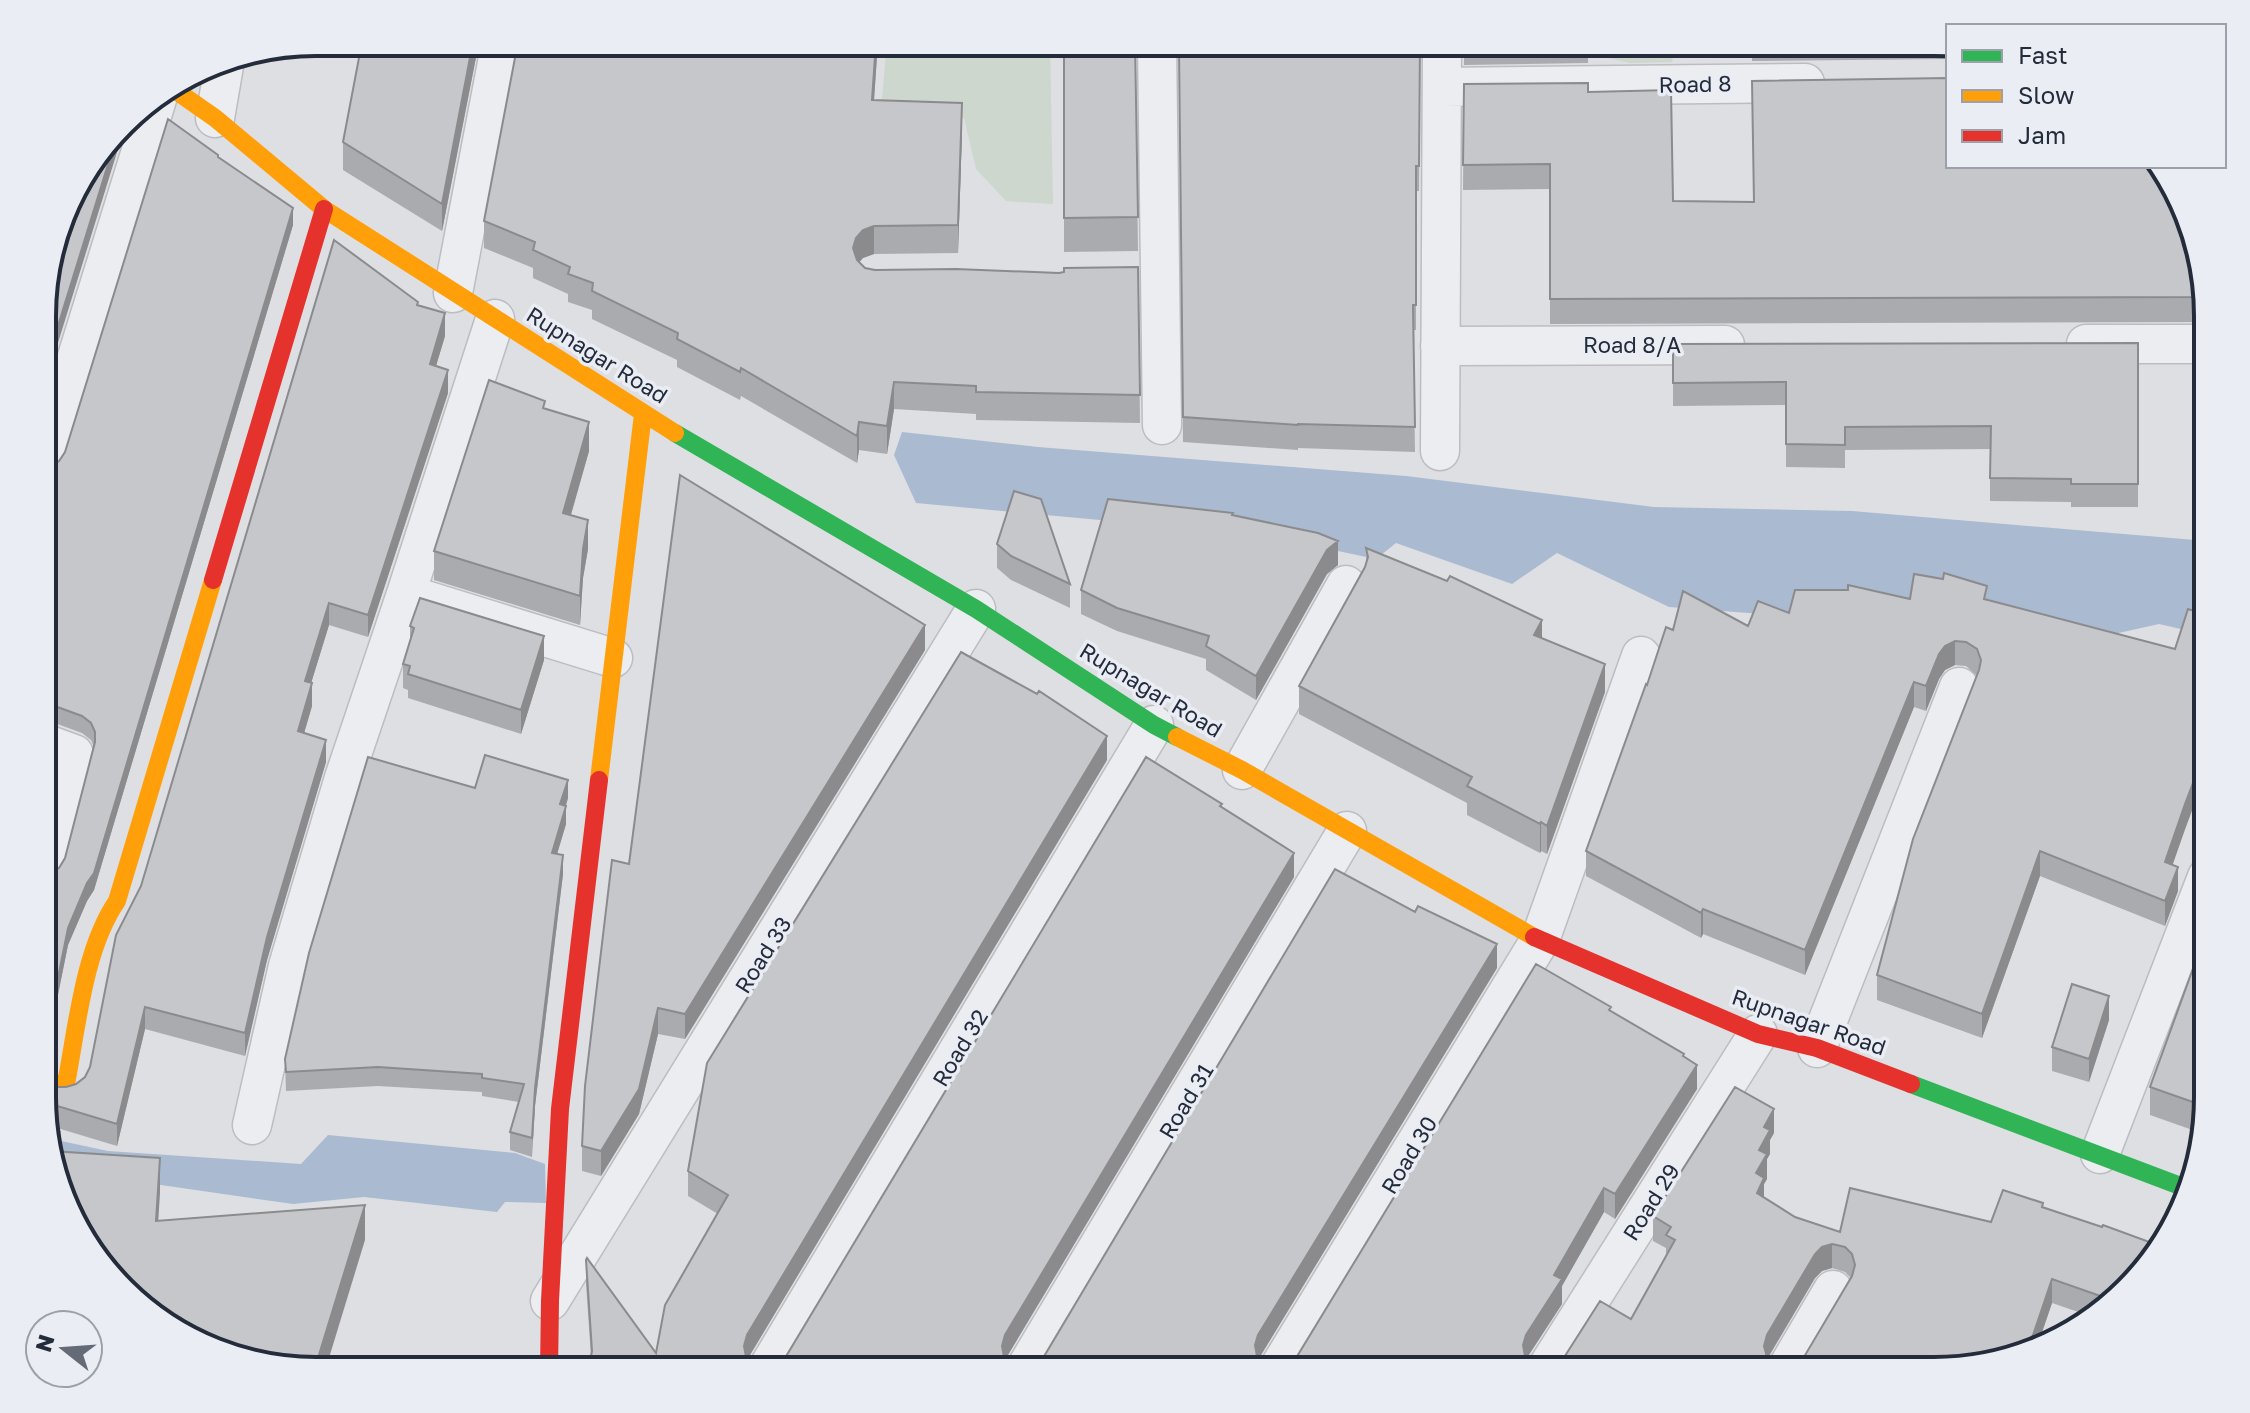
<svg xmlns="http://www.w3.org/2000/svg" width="2250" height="1413" viewBox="0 0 2250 1413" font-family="'Golos Text',sans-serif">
	<rect width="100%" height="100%" fill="#dedfe3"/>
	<path fill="#cdd7cd" d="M887 42H1050L1053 204 1006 201 976 169 964 118 880 121Z
		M1594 42H1676L1672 62 1630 63 1595 55Z"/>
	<path fill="#aabad1" d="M902 432 1038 447 1406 476 1654 507 1852 511 2207 541V635L2159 624 2114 634 1900 609 1775 615 1669 607 1557 553 1512 584 1396 543 1376 559 1262 535 916 503 894 455Z
		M44 1127 61 1131V1141L108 1151 301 1164 328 1135 515 1153 545 1164 546 1203 505 1202 497 1212 364 1197 293 1204 85 1174H58Z"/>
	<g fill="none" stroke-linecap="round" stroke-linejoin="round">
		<g stroke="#bcbdc1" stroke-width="41">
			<path id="street" d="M1157 42 1162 425
				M1442 87 1805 83
				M215 118 225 60
				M453 293 501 42
				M2086 344H2207
				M1440 346 1725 345
				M1440 451 1442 42
				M44 463 158 96
				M406 594 613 658
				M44 743 74 754 44 869
				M1242 770 1346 585
				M1817 1048 1959 687
				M252 1125 288 966 344 778 406 594 495 319
				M2100 1154 2207 877
				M550 1301 976 609
				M1786 1370 1833 1290
				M766 1371 1154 725
				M1024 1371 1347 831
				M1277 1371 1540 940 1641 656
				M1545 1371 1758 1034"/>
		</g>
		<use href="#street" stroke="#ecedf0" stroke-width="38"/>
		<path stroke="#30b455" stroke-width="18" d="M675 433 976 609 1154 725 1177 737
			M1911 1084 2183 1187"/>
		<path stroke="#ff9f0a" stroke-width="18" d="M172 88 215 118 324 209 675 433
			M1177 737 1242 770 1534 937
			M599 780 643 414
			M44 1084H66C77 1027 84 949 117 901L213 580"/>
		<path stroke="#e5322d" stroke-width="18" d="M213 580 324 209
			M1534 937 1758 1034 1817 1048 1911 1084
			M549 1371 550 1301 560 1109 599 780"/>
	</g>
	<path fill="#aaabaf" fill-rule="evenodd" d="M479 42 442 231 343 170V142Z
		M878 42 874 101 962 131 958 253 874 254 863 258 859 262 865 268 875 270 1059 273 1138 267 1140 423 976 420V414L894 409 887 454 859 450 857 463 741 396 740 400 677 367V360L592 319V310L568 302V294L533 278V268L484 248V221Z
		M1064 42H1135L1138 251 1064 252Z
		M1420 42 1419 191H1416V330H1413L1415 452 1298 448V450L1183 442 1179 49 1299 50Z
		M1464 42H1588V63L1464 65Z
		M1681 42H1934L1948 44V59L1752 61V54L1681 53Z
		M1464 84 1588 92 1673 201 2207 298V322L1550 324V189L1463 190Z
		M218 157 293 225 94 890 87 901 68 945 45 1059H44V873H49L59 868 65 858 94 747 91 740 82 733 52 722H44V467H50L59 461 65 452Z
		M418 305 445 336 436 366 448 393 368 637 329 625 311 683 312 706 304 733 326 762 267 960 245 1056 145 1029 117 1146 44 1124V1087H66L76 1084 85 1077 90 1067 141 886Z
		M2138 343V507H2071V502L1990 501V449L1845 450V468L1786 467V405L1673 406V344Z
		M545 409 589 451 571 515 588 549 583 578 580 625 434 580V551Z
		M1232 515 1338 565 1327 574 1256 700 1206 670V659L1117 631 1081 614V590Z
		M997 544 1070 584V608L1011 580 997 568Z
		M1366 548 1542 638 1605 692 1547 854 1541 851 1540 853 1467 815V803L1299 714V686L1366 565Z
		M1910 599 1987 600 2175 649 2207 615V770L2172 865 2178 891 2165 926 2040 876 1982 1038 1877 1000V975L1977 676 1966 666 1955 665 1945 670 1939 679 1926 711 1914 707 1805 975 1703 934 1701 938 1586 876V851L1647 685 1673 630 1748 626 1789 613Z
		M410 626 544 660 521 734 408 698V690L403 688V664L410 641Z
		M925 650 685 1039 658 1034 639 1114 601 1176 582 1171V1146L629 864Z
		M1107 760 748 1358 755 1366 765 1369 776 1366 785 1358 1222 808 1294 877 1006 1358 1013 1366 1023 1369 1034 1366 1497 968 1259 1358 1266 1366 1277 1369 1287 1366 1296 1358 1611 1011 1684 1057 1697 1089 1615 1219 1604 1212 1562 1286V1304L1527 1358 1534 1366 1545 1369 1554 1366 1631 1319 1666 1255V1248L1653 1241V1216L1774 1133 1770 1140V1154L1767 1159V1179L1764 1184V1198L1795 1217 1840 1232 1991 1222 2043 1208 2162 1249 2090 1316 2052 1303 2038 1344 1951 1370 588 1371 591 1357 586 1284V1260L656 1353 718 1214 688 1196V1171ZM1832 1268 1845 1272 1851 1278 1804 1357 1797 1364 1787 1368 1774 1364 1768 1358 1815 1278 1822 1271Z
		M475 788 568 798 566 806V824L557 854 563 874 535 1106 532 1157 510 1150V1132L519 1102 482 1096V1092L378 1086 286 1091 285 1059Z
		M2207 909V1114L2201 1133 2150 1115V1087L2207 932Z
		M2109 1020 2089 1082 2052 1071V1047Z"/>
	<path fill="#8b8b8e" d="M473 42H479L442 231V204Z
		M876 42H878L872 128V100Z
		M962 103V131L958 253V225Z
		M127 120 44 388V371L118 132Z
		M293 208V225L94 890 87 901 68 945 45 1059V1042L68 928Z
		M874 226V254L863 258 856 266 853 248 856 238 863 230Z
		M445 313V336L430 386V364Z
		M448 370V393L368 637V615Z
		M894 382V409L887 454V426Z
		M589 422V451L563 542V513Z
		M859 422V450L857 463V436Z
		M588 520V549L583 578 580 625V596L583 549Z
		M1338 541V565L1327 574 1256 700V676L1327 550Z
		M329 603V625L305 703V681Z
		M1542 620V649L1534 635Z
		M925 625V650L685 1039V1014Z
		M544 636V660L521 734V710Z
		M1955 641V665L1945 670 1939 679 1926 711V686L1939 654 1945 646Z
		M1605 664V692L1547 854V826Z
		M1914 682V707L1805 975V950Z
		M312 683V706L298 754V731Z
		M1107 736V760L747 1360 744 1346 747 1335Z
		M326 740V762L267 960 245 1056V1033L267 937Z
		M2207 746V770L2185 829 2165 887V862L2185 804Z
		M48 750V768L44 781V763Z
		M568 780V798L560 823V804Z
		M566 806V824L552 871V853Z
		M1541 822V851L1540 853V824Z
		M2040 851V876L1982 1038V1014Z
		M1294 853V877L1005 1360 1002 1346 1005 1335Z
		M563 855V874L535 1106 532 1157 535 1088Z
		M2178 867V891L2165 926V901Z
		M1703 909V934L1701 938V913Z
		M1497 944V968L1258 1360 1255 1345 1258 1335Z
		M2109 996V1020L2089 1082V1059Z
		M145 1007V1029L117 1146V1124Z
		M658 1008V1034L639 1114 601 1176V1151Z
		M1697 1065V1089L1615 1219V1194Z
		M1774 1109V1133L1770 1140V1154L1767 1159V1179L1764 1184V1202L1757 1217 1756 1173 1759 1150 1764 1127Z
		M160 1158V1193L156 1256V1221Z
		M1604 1188V1212L1562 1286V1304L1526 1359 1523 1345 1526 1335 1554 1275Z
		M365 1205V1240L325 1371H314Z
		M1832 1244V1268L1822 1271 1815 1278 1767 1359 1764 1346 1767 1335 1815 1254 1822 1247Z
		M2052 1279V1303L2038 1344 2029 1347Z"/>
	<path fill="#c6c7cb" stroke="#8b8b8e" stroke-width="2" fill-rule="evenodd" d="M362 42H473L442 204 343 142Z
		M518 42H876L872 100 962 103 958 225 874 226 863 230 856 238 853 248 857 260 865 268 875 270 956 269 1059 273 1064 272V268L1138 267 1140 395 976 392V386L894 382 887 426 859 422 857 436 741 368 740 372 677 339 678 333 592 291 593 283 568 274 570 267 533 250 535 242 484 221Z
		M1064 42H1135L1138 217 1064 218Z
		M1299 42H1420L1419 166H1416V305H1413L1415 427 1298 424V425L1183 417 1179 49 1299 50Z
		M1948 78V166H2159L2171 179 2207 297 1550 299V164L1463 165 1464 84 1588 83V92L1671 90 1673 201 1754 202 1752 81Z
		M168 119 218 155V157L293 208 94 873 87 883 68 928 45 1042H44V873H49L59 868 65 858 95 742V732L91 723 82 716 52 705 44 704V467H50L59 461 65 452Z
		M118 132 44 371V281L70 195Z
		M334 240 418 302 417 305 445 313 430 364 448 370 368 615 329 603 305 681 312 683 298 731 326 740 267 937 245 1033 145 1007 117 1124 44 1102V1087H66L76 1084 85 1077 90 1067 116 935 141 886Z
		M2138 343V484H2071V479L1990 478 1991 426 1845 427V445L1786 444V382L1673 383V344Z
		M489 380 545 401 543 408 589 422 563 513 588 520 583 549 580 596 434 551Z
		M680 475 925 625 685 1014 658 1008 639 1089 601 1151 582 1146 585 1086 612 860 629 864Z
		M1014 491 1041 499 1070 584 1011 556 997 544Z
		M1108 499 1233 513 1232 515 1318 533 1338 541 1327 550 1256 676 1206 646 1209 636 1117 608 1081 590Z
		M1366 548 1447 581 1450 576 1542 620 1534 635 1605 664 1547 826 1541 822 1540 824 1467 786 1472 777 1299 686 1365 567 1368 557Z
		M1944 573 1987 586 1984 599 2175 649 2188 609 2207 615V746L2185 804 2165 862 2178 867 2165 901 2040 851 1982 1014 1877 975 1913 839 1979 670 1981 660 1977 649 1966 642 1955 641 1945 646 1939 654 1926 686 1914 682 1805 950 1703 909 1701 913 1586 851 1646 684 1647 685 1666 627 1673 630 1683 591 1748 626 1758 601 1789 613 1795 590H1848V585L1910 599 1914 574 1943 579Z
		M420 598 544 636 521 710 408 674 410 666 403 664 414 628 410 626Z
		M961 652 1037 694 1039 691 1107 736 747 1335 744 1346 746 1357 755 1366 765 1369 776 1366 785 1358 1146 757 1222 804 1220 806 1294 853 1005 1335 1002 1346 1004 1357 1013 1366 1023 1369 1034 1366 1043 1358 1335 869 1415 912 1418 906 1497 944 1258 1335 1255 1345 1257 1356 1266 1366 1277 1369 1287 1366 1296 1358 1536 964 1611 1007 1609 1010 1684 1054 1683 1056 1697 1065 1615 1194 1604 1188 1554 1275 1562 1279 1526 1335 1523 1345 1525 1356 1534 1366 1545 1369 1554 1366 1563 1359 1600 1301 1631 1319 1675 1240 1666 1235 1671 1227 1653 1216 1735 1087 1774 1109 1764 1127 1770 1130 1759 1150 1767 1154 1756 1173 1764 1178 1757 1193 1795 1217 1840 1232 1850 1188 1991 1222 2003 1190 2043 1203 2042 1207 2102 1227 2103 1225 2163 1247 2162 1249 2109 1299 2052 1279 2029 1347 1951 1370 588 1371 592 1351 586 1260 587 1258 656 1353 665 1305 728 1195 688 1171 707 1063ZM1832 1244 1845 1247 1852 1254 1855 1265 1852 1276 1804 1357 1797 1364 1787 1368 1774 1364 1767 1357 1764 1346 1767 1335 1815 1254 1822 1247Z
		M44 749 48 750 44 763Z
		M485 755 568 780 560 804 566 806 552 853 563 855 535 1088 532 1138 510 1132 524 1084 482 1078V1074L378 1067 286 1072 285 1059 309 953 368 757 475 788Z
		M2207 930V1107L2150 1087Z
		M2072 984 2109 996 2089 1059 2052 1047Z
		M51 1151 160 1158 156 1221 365 1205 314 1371 228 1357 164 1325 79 1234Z"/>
	<g text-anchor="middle" stroke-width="7" stroke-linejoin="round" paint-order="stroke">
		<g font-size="22" fill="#242c3c" stroke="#eaedf4">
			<text transform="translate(1695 84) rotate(-1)" y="8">Road 8</text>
			<text x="1632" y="353">Road 8/A</text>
			<text transform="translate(597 355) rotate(32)" y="8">Rupnagar Road</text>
			<text transform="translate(1151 690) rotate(31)" y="8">Rupnagar Road</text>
			<text transform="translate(763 955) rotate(-58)" y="8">Road 33</text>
			<text transform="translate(1809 1022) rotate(19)" y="8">Rupnagar Road</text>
			<text transform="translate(960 1048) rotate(-59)" y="8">Road 32</text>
			<text transform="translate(1186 1101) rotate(-59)" y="8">Road 31</text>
			<text transform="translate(1409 1155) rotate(-59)" y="8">Road 30</text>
			<text transform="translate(1651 1202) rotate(-58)" y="8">Road 29</text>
		</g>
	</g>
	<path d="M0 0H2250V1413H0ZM316 56H1934A260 260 0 0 1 2194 316V1097A260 260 0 0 1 1934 1357H316A260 260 0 0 1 56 1097V316A260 260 0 0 1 316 56Z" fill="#eaedf4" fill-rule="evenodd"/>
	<path fill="none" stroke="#242c3c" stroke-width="4" d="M316 56H1934A260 260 0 0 1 2194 316V1097A260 260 0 0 1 1934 1357H316A260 260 0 0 1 56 1097V316A260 260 0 0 1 316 56Z"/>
	<rect x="1946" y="24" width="280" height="144" fill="#eaedf4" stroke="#9ba0aa" stroke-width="2"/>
	<rect x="1962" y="50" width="40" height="12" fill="#30b455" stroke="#9ba0aa" stroke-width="2"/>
	<text x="2018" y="64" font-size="24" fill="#242c3c">Fast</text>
	<rect x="1962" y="90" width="40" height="12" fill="#ff9f0a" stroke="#9ba0aa" stroke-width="2"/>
	<text x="2018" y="104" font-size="24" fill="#242c3c">Slow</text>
	<rect x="1962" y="130" width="40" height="12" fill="#e5322d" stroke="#9ba0aa" stroke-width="2"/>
	<text x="2018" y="144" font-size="24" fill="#242c3c">Jam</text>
	<g transform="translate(64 1349) rotate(287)"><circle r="38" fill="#eaedf4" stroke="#9ba0aa" stroke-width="2"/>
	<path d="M0-6L14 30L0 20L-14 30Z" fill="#656b76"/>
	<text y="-12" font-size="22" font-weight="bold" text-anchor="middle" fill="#242c3c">N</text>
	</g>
</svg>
